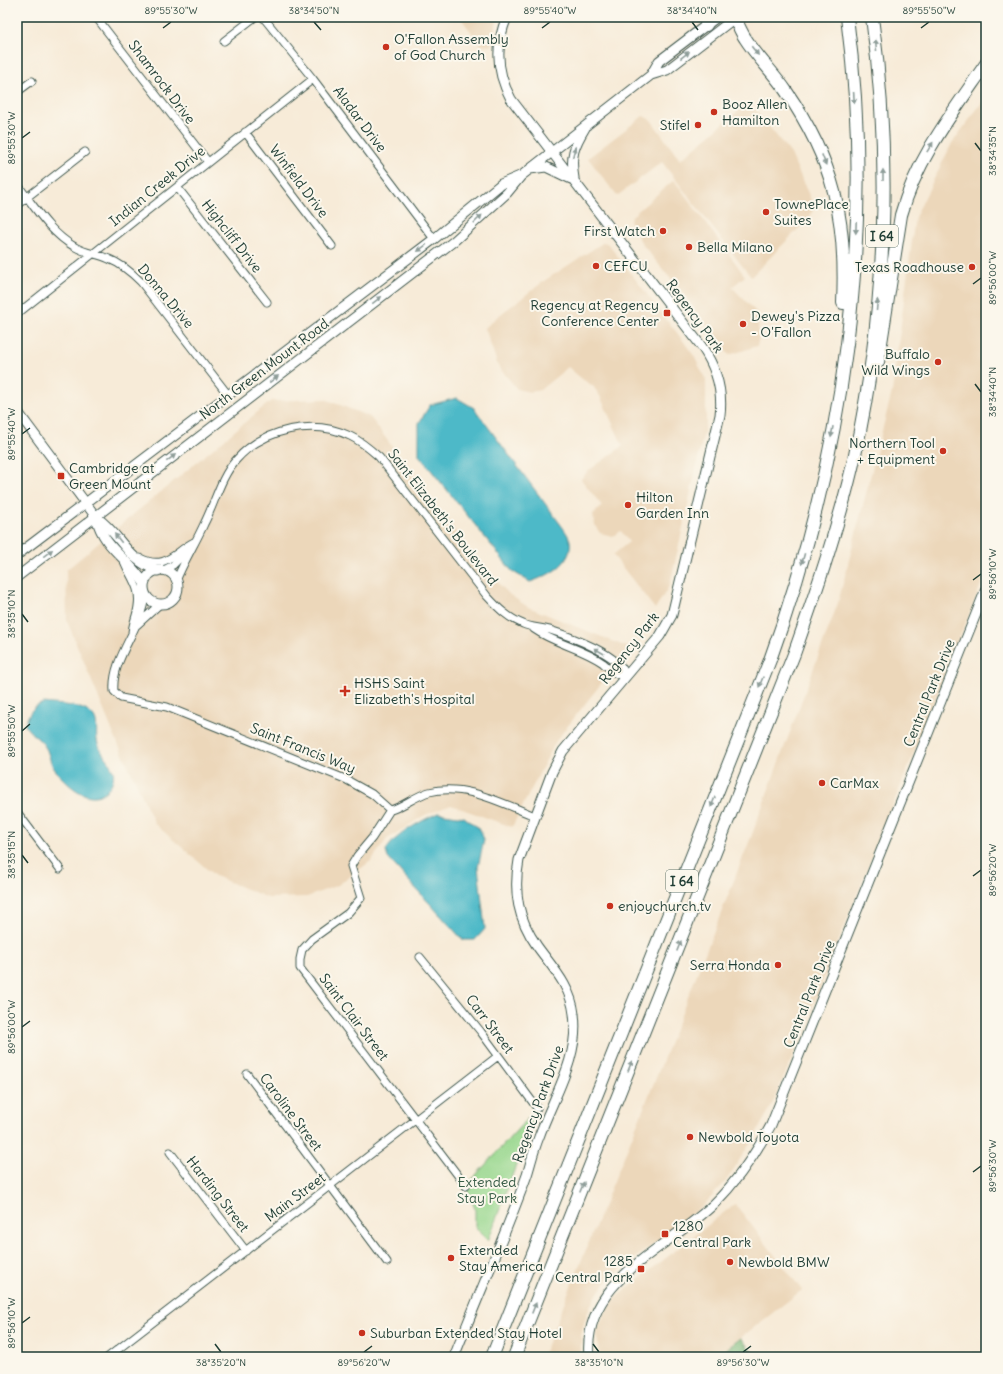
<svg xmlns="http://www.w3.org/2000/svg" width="1003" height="1374" viewBox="0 0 1003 1374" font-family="Delius,sans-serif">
	<rect width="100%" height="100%" fill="#fbf7ec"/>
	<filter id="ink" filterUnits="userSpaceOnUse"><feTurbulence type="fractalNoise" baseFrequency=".025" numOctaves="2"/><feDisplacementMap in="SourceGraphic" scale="8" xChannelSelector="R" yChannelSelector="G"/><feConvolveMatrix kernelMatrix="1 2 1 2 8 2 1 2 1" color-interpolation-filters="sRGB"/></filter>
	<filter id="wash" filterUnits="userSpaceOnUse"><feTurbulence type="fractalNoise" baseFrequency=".012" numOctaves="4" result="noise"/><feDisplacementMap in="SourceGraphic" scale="16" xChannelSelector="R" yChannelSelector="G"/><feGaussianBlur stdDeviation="0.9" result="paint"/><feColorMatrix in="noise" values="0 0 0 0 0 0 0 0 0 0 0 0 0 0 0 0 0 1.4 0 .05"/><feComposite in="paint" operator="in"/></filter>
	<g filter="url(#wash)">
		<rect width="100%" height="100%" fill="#f7ebd8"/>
		<path fill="#ecd7ba" d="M460 17H498L491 46 481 45Z
			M986 97V572L792 1058 771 1107 753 1139 726 1181 703 1206 611 1277 599 1291 590 1306 584 1323 581 1337V1357H542L656 1078 751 837 838 603 892 392 915 217 952 143Z
			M751 104 791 154 814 207 810 217 751 277 662 162 617 196 588 158 643 116 651 120 680 160 744 106Z
			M674 180 745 276 732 287 757 313 759 337 757 346 729 355 692 305 642 244 630 221 632 216Z
			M604 242 608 244 684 342 694 356 706 380V423L670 585 655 609 613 555 629 542 621 531 613 536 600 533 594 524 593 514 602 506 581 479 588 471 623 446 600 396 593 386 582 379 568 367 540 390 530 392 517 389 498 366 485 328 497 317 544 281Z
			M325 399 370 417 480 565 510 595 528 607 629 648 556 741 512 827 451 805 425 815 387 839 371 861 338 885 307 897 268 898 215 876 155 824 114 735 67 621 66 570 271 401Z
			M735 1204 802 1290 721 1353 724 1357H599L597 1331 611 1301Z"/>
		<path fill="#97d78d" stroke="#5b8a60" d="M537 1108 488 1241 475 1226V1209L466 1186Z"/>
		<path fill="#79b878" stroke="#4c7a56" d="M741 1338 756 1357H724L721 1353Z"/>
		<path fill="#4db9c8" stroke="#367b7e" d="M457 398 474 408 561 525C564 529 569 536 570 541 573 565 547 576 530 582L512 571 419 455V423L430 405Z
			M43 703C57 705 79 704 90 713 101 722 94 732 98 744 101 753 109 761 113 770 115 777 112 785 107 790 89 808 64 782 53 767 49 760 49 751 44 745 38 737 31 735 25 725 29 713 31 708 43 703Z
			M438 813 464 817 480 829 484 840 478 867 485 929 475 940H463L388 858 386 851C394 835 421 821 438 813Z"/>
	</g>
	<g filter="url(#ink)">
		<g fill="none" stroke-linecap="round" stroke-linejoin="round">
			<g stroke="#3f574d" stroke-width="9">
				<path id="street" d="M96 17 208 162
					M263 17 313 79 434 239
					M224 41 255 17
					M17 92 32 81
					M245 132 332 246
					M17 184C34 206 50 233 75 247 85 253 98 254 109 259 122 264 132 273 141 282L229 396
					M177 187 267 302
					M17 205 85 152
					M17 314 313 79
					M140 558C166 571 174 552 194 542
					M124 561C130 577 141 587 138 606 137 616 132 624 132 634
					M162 571 173 565 186 552
					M176 581C184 561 195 544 204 524 215 503 220 478 236 460 263 429 313 418 350 436 361 441 370 449 379 457L487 596C498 608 508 618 523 624 532 628 540 627 550 630 569 636 622 655 626 676 617 677 610 669 603 663 582 648 555 644 534 629
					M145 594C143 627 111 658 114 691L121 698 167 707 345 779 372 794 390 810C399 809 417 795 429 792 466 783 501 803 535 816
					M137 625 160 604
					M390 810 372 838 357 856 351 866 361 898 348 913 312 939 302 950 300 959V968L466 1186
					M17 812 60 869
					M420 957 481 1032 537 1108
					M247 1074 387 1262
					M170 1152 246 1251
					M108 1357 498 1056"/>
			</g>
			<g stroke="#3f574d" stroke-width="11">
				<path id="secondary" d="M651 75 659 61 717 17
					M530 169 546 167 571 179
					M574 178C570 156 574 146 585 128
					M17 411 96 517C122 535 124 558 158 571
					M96 517C104 550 129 558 144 583
					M17 555 434 239 501 184 520 176
					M144 587a17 17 0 1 1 34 0a17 17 0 1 1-34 0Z
					M17 577 454 241 507 193 521 176 651 75 667 70 736 17
					M454 1357C478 1296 505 1236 527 1175 531 1162 534 1149 539 1137 553 1097 580 1058 574 1014 571 986 552 967 537 946 518 919 513 892 519 860L552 772 563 751 660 636 672 615 720 415C723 390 717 369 702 347L511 99C496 72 495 45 507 17
					M589 1357C582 1280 667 1249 714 1204 737 1181 756 1153 771 1125L986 589"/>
			</g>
			<g stroke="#3f574d" stroke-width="14">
				<path id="highway" d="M734 17C738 24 741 32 745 38 757 57 774 73 786 91 834 161 847 219 843 303
					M706 25 710 17
					M878 362 901 215C917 158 953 112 986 64
					M492 1357 770 660C844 456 876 233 847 17
					M514 1357 794 654C817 589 840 522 855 455 886 312 892 161 872 17"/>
			</g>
			<use href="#street" stroke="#fff" stroke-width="7"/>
			<use href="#secondary" stroke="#fff" stroke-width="9"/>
			<use href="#highway" stroke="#fff" stroke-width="12"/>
		</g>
		<defs><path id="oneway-solid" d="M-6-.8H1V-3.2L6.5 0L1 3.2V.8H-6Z"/></defs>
		<g fill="#8f9e9a">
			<use href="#oneway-solid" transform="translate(876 45) rotate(-95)"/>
			<use href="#oneway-solid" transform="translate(755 51) rotate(52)"/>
			<use href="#oneway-solid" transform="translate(685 55) rotate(-38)"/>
			<use href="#oneway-solid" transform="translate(854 98) rotate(86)"/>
			<use href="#oneway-solid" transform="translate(930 147) rotate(-58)"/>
			<use href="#oneway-solid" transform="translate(574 152) rotate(-76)"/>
			<use href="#oneway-solid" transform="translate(824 160) rotate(69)"/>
			<use href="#oneway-solid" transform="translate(883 175) rotate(-90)"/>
			<use href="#oneway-solid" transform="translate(478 219) rotate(-45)"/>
			<use href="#oneway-solid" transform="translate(856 228) rotate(92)"/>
			<use href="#oneway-solid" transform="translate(422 248) rotate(143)"/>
			<use href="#oneway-solid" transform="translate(377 300) rotate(-37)"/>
			<use href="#oneway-solid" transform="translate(877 305) rotate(-85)"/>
			<use href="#oneway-solid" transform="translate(274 379) rotate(-37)"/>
			<use href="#oneway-solid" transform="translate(832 432) rotate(100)"/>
			<use href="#oneway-solid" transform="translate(171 458) rotate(-38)"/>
			<use href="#oneway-solid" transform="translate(118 538) rotate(-128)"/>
			<use href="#oneway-solid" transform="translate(48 553) rotate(-37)"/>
			<use href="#oneway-solid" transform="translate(803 559) rotate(106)"/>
			<use href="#oneway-solid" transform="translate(599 651) rotate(-150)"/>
			<use href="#oneway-solid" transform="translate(761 682) rotate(112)"/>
			<use href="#oneway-solid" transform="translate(713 802) rotate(112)"/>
			<use href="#oneway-solid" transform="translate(679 946) rotate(-68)"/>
			<use href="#oneway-solid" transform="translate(630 1066) rotate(-68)"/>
			<use href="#oneway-solid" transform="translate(582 1187) rotate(-68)"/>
			<use href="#oneway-solid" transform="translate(534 1308) rotate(-68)"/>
		</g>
	</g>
	<path fill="none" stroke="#1f3d34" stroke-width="1.5" d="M314 22 321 30M692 22 698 30M163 28 171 22M542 28 550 22M921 28 929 22M22 138 30 132M975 143 981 151M973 284 981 278M975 384 981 392M22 434 30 428M973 580 981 574M22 614 28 622M22 731 30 724M22 855 28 863M973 876 981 870M22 1027 30 1021M973 1172 981 1166M22 1323 30 1317M215 1344 221 1352M593 1344 599 1352M364 1352 372 1346M743 1352 751 1346"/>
	<g fill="#c8321e" stroke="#fbf7ec" stroke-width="1.5">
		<circle cx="386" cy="47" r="4"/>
		<circle cx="714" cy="112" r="4"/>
		<circle cx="698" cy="125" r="4"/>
		<circle cx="766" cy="212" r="4"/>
		<circle cx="663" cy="231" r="4"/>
		<circle cx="689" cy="247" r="4"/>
		<circle cx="596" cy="266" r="4"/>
		<circle cx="972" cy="267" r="4"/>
		<rect x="663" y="309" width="8" height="8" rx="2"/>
		<circle cx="743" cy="324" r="4"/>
		<circle cx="938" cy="362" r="4"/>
		<circle cx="943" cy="451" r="4"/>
		<rect x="57" y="472" width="8" height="8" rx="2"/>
		<circle cx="628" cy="505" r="4"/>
		<path d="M343 685h4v4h4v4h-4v4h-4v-4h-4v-4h4z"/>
		<circle cx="822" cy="783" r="4"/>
		<circle cx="610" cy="906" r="4"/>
		<circle cx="778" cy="965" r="4"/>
		<circle cx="690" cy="1137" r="4"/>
		<rect x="661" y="1230" width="8" height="8" rx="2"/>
		<circle cx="451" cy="1258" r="4"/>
		<circle cx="730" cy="1262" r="4"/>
		<rect x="637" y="1265" width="8" height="8" rx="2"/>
		<circle cx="362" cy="1333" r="4"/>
	</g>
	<g text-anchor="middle" stroke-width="4" stroke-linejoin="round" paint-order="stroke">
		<g fill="#fbf7ec" stroke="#61756b" stroke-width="1">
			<rect x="866" y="225" width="32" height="22" rx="3"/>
			<rect x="666" y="870" width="32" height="22" rx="3"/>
		</g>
		<g font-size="13" font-weight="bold" fill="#1f3d34">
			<text x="882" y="241">I 64</text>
			<text x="682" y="886">I 64</text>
		</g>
		<g font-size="14" fill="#1f3d34" stroke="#fbf7ec" text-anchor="start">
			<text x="394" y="44">O'Fallon Assembly<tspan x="394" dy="16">of God Church</tspan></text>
			<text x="722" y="109">Booz Allen<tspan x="722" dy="16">Hamilton</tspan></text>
			<text x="690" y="130" text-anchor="end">Stifel</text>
			<text x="774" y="209">TownePlace<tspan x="774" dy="16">Suites</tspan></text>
			<text x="655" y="236" text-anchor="end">First Watch</text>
			<text x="697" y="252">Bella Milano</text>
			<text x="604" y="271">CEFCU</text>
			<text x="964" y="272" text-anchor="end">Texas Roadhouse</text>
			<text x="659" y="310" text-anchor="end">Regency at Regency<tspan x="659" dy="16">Conference Center</tspan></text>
			<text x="751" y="321">Dewey's Pizza<tspan x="751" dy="16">- O'Fallon</tspan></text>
			<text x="930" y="359" text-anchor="end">Buffalo<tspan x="930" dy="16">Wild Wings</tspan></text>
			<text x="935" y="448" text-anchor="end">Northern Tool<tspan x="935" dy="16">+ Equipment</tspan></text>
			<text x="69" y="473">Cambridge at<tspan x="69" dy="16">Green Mount</tspan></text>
			<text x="636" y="502">Hilton<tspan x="636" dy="16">Garden Inn</tspan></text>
			<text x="354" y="688">HSHS Saint<tspan x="354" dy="16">Elizabeth's Hospital</tspan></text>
			<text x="830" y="788">CarMax</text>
			<text x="618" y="911">enjoychurch.tv</text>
			<text x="770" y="970" text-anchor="end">Serra Honda</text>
			<text x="698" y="1142">Newbold Toyota</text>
			<text x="673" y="1231">1280<tspan x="673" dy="16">Central Park</tspan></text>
			<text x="459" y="1255">Extended<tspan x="459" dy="16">Stay America</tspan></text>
			<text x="633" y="1266" text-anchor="end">1285<tspan x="633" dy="16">Central Park</tspan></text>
			<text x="738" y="1267">Newbold BMW</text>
			<text x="370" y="1338">Suburban Extended Stay Hotel</text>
		</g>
		<g font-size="14" fill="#1f3d34" stroke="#fbf7ec">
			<text transform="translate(162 82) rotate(53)" y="5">Shamrock Drive</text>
			<text transform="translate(360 119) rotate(53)" y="5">Aladar Drive</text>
			<text transform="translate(299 181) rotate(53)" y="5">Winfield Drive</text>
			<text transform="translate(157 186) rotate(-39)" y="5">Indian Creek Drive</text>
			<text transform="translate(232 236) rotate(52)" y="5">Highcliff Drive</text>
			<text transform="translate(166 296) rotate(50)" y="5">Donna Drive</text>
			<text transform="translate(695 316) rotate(54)" y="5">Regency Park</text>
			<text transform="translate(264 369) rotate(-37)" y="5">North Green Mount Road</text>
			<text transform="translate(443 517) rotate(52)" y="5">Saint Elizabeth's Boulevard</text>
			<text transform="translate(629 648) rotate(-52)" y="5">Regency Park</text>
			<text transform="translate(929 693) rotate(-68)" y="5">Central Park Drive</text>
			<text transform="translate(303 748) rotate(22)" y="5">Saint Francis Way</text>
			<text transform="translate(809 994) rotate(-68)" y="5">Central Park Drive</text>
			<text transform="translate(354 1017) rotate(53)" y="5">Saint Clair Street</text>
			<text transform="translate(490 1024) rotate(53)" y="5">Carr Street</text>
			<text transform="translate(538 1104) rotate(-70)" y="5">Regency Park Drive</text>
			<text transform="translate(291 1112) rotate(53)" y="5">Caroline Street</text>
			<text transform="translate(218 1194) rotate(52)" y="5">Harding Street</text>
			<text transform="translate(295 1197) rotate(-37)" y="5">Main Street</text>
		</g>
		<g font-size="14" fill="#375c46" stroke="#fbf7ec">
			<text x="487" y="1187">Extended<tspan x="487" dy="16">Stay Park</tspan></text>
		</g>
	</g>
	<rect width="1003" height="1374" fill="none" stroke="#fbf7ec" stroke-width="44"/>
	<rect x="22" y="22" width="959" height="1330" fill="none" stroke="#1f3d34" stroke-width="1.5"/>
	<g font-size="10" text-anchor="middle" fill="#1f3d34">
		<text x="171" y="14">89°55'30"W</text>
		<text x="314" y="14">38°34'50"N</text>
		<text x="550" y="14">89°55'40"W</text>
		<text x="692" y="14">38°34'40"N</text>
		<text x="929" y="14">89°55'50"W</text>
		<text transform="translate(11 138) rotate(-90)" y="4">89°55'30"W</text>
		<text transform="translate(992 151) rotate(-90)" y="4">38°34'35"N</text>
		<text transform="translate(992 278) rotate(-90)" y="4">89°56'00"W</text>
		<text transform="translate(992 392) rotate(-90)" y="4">38°34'40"N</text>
		<text transform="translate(11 434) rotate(-90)" y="4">89°55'40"W</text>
		<text transform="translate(992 574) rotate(-90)" y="4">89°56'10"W</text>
		<text transform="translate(11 614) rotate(-90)" y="4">38°35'10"N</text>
		<text transform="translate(11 731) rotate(-90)" y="4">89°55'50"W</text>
		<text transform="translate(11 855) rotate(-90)" y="4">38°35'15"N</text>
		<text transform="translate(992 870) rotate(-90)" y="4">89°56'20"W</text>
		<text transform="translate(11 1027) rotate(-90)" y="4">89°56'00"W</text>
		<text transform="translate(992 1166) rotate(-90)" y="4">89°56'30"W</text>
		<text transform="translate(11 1323) rotate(-90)" y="4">89°56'10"W</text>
		<text x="221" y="1366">38°35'20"N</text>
		<text x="364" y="1366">89°56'20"W</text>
		<text x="599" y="1366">38°35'10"N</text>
		<text x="743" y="1366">89°56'30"W</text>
	</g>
</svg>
